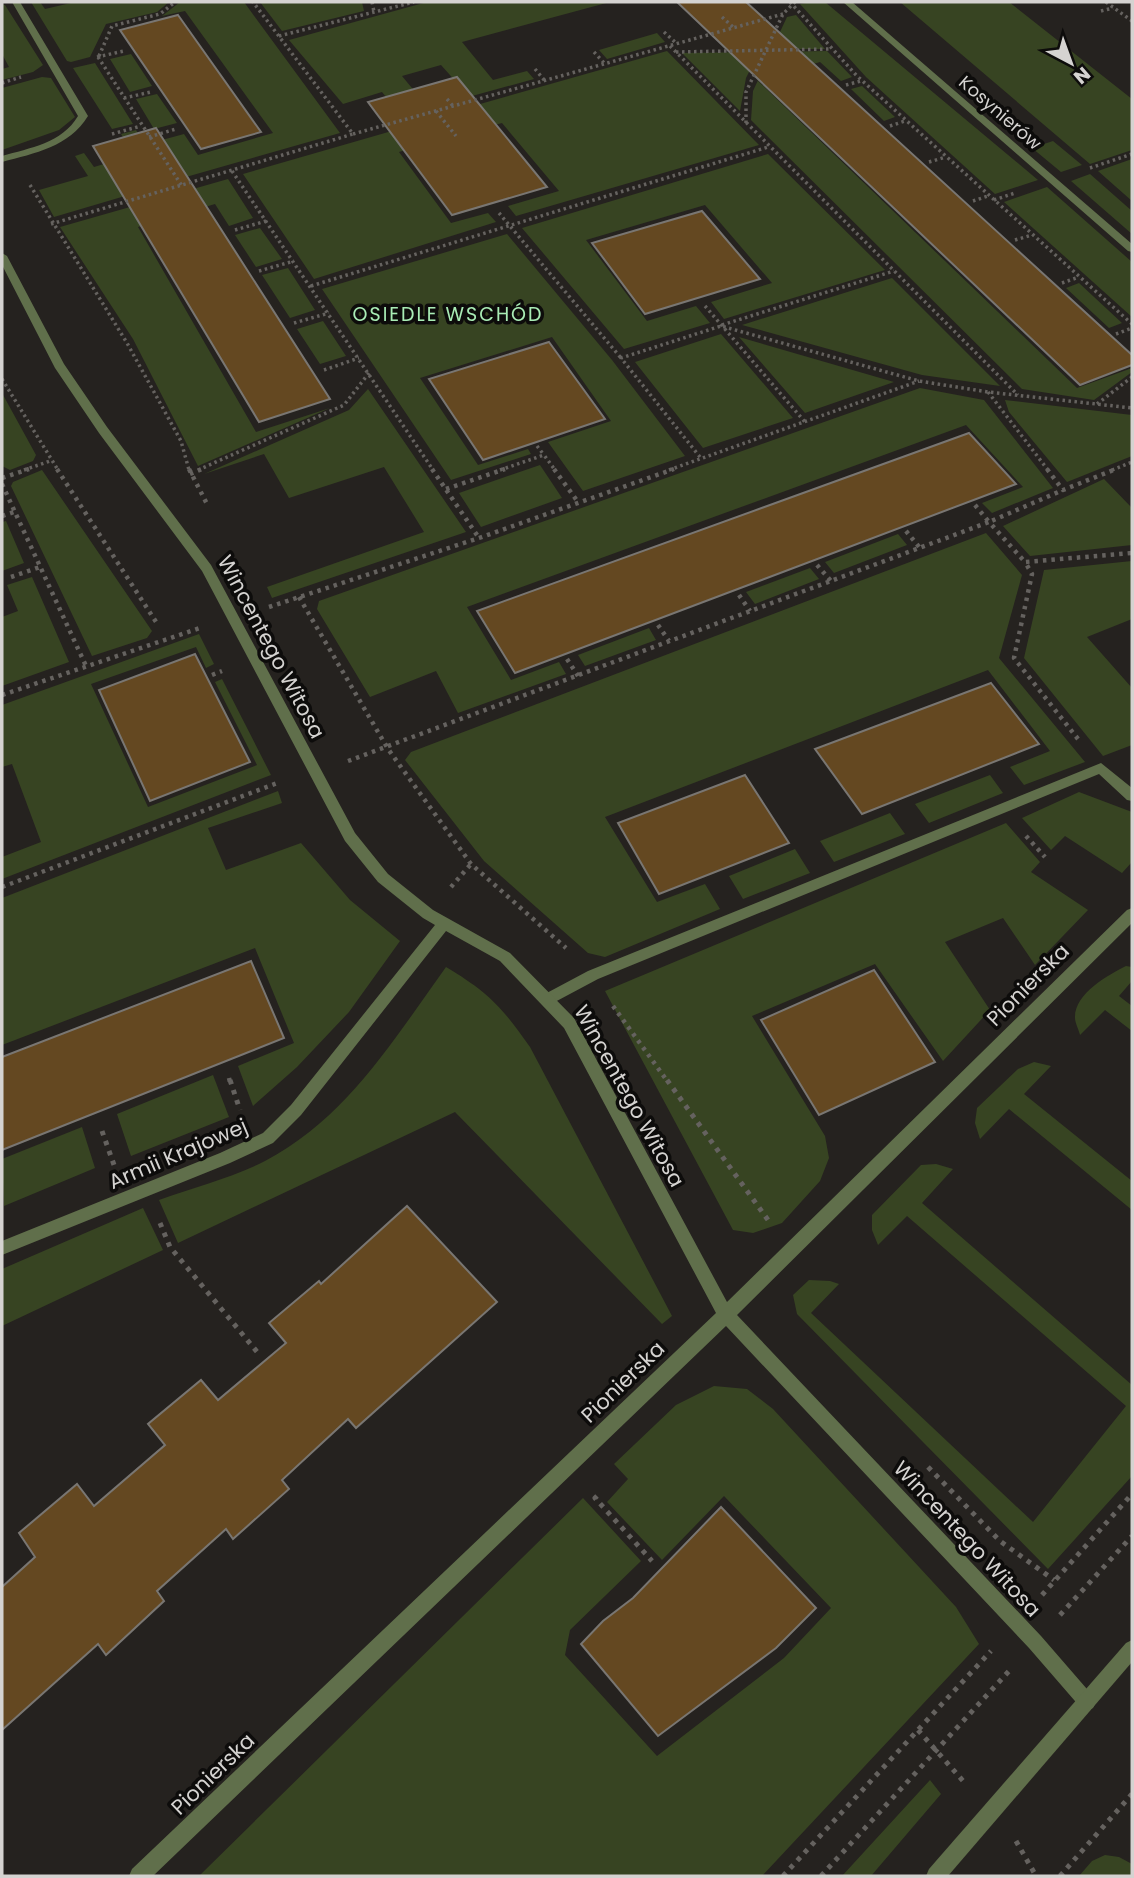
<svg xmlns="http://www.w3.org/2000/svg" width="1134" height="1878" viewBox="0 0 1134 1878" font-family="Poppins,sans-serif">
	<rect width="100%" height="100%" fill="#25221f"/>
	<path fill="#374422" d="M31 2H40L45 9 75 2H169L157 12 106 24 90 57 71 62 67 61Z
		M180 2H244L340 133 186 177 162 140 184 134 198 155 273 133 185 11 162 16Z
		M260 2H362L364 11 282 31Z
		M427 2H610L462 42 493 80 527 71 534 79 454 101 466 93 441 65 402 76 426 105 401 115 382 92 343 104 289 40Z
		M811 2H825L1038 180 995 194 866 77 800 4Z
		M900 2H1009L1132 99V150L1090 164Z
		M2 4 5 5 43 65 33 72 2 80V69L9 67 2 54Z
		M796 15 825 49H772L787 17Z
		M657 33 665 42 607 59 599 50Z
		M667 51 759 145 516 216 508 206 559 191 502 123 468 132 452 112Z
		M827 51 852 77 841 81 820 62 758 81 1077 388 1132 368V372L1094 400 1022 389 751 120 753 91 771 52Z
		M759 52 746 78 740 111 682 53Z
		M131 54 152 86 130 92 110 59Z
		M95 63 133 124 112 129 73 68Z
		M42 77 51 78 75 117 59 130 2 150V88Z
		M862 86 895 117 884 121 851 89Z
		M157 94 177 123 154 129 136 99Z
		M430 120 445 138 399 152 451 223 488 213 496 222 314 279 243 174Z
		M136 130 169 183 54 217 39 190 88 176 75 156 84 153 94 167 134 155 121 134Z
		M1053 141 1082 165 1061 172 1032 148Z
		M768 154 885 270 724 319 711 302 772 283 705 205 586 240 647 321 696 306 710 323 624 349 522 228Z
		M1132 159V201L1098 171Z
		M1090 174 1132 211V234L1071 181Z
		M228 179 253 218 229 226 215 204 138 227 256 432 330 408 198 466 133 339 60 227Z
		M1047 187 1132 262V317L1004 202Z
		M260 228 282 259 256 267 235 235Z
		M507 234 612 360 685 456 583 491 548 442 611 421 552 337 420 378 478 465 528 449 531 454 451 480 322 289Z
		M288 268 315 310 290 318 262 275Z
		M892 278 1000 386 922 375 742 325Z
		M1079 283 1122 323 1109 328 1066 288Z
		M323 321 346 356 320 364 297 329Z
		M721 334 793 418 703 448 635 362Z
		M739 337 894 382 805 413Z
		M920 388 984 400 1053 488 992 513 982 503 1023 487 966 425 467 607 511 680 559 662 566 674 458 713 436 671 370 697 317 609 319 601Z
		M368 389 466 532 272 598 267 587 424 532 384 467 289 498 264 454 204 474 349 410Z
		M2 393 36 455 33 461 10 470 2 466Z
		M1005 400 1132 415V456L1067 482 1009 412Z
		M540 465 562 498 481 527 459 493Z
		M42 470 152 631 147 638 92 656 11 486 13 482Z
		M1104 479 1132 508V545L1030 556 1003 526Z
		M6 521 24 563 2 571V522Z
		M986 533 1022 575 999 658 1085 762 1024 785 1010 767 1050 751 988 670 605 817 657 902 705 884 720 909 605 957 588 953 484 861 405 760 411 752Z
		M898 534 907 545 834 573 825 562Z
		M1132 561V619L1087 637 1132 688V745L1103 756 1024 658 1044 570Z
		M810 568 819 579 755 604 746 592Z
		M32 577 69 662 2 686V617L18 611 7 585Z
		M649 628 656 640 585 666 578 655Z
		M199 634 214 664 206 668 196 647 91 684 148 807 257 765 215 682 222 679 271 775 2 879V857L41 842 12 764 2 767V705Z
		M990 775 1003 793 929 823 915 804Z
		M278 791 282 803 208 828 226 870 301 843 350 900 400 941 349 1012 297 1067 253 1106 238 1066 294 1043 255 948 2 1045V898Z
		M1079 792 1132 812V862L1122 873 1065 836 1051 850 1022 818Z
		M890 813 905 834 834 862 820 841Z
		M1006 823 1040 862 1031 872 1088 910 1035 965 1003 918 945 942 990 1010 943 1061 875 964 752 1016 825 1136 829 1158 820 1181 782 1223 753 1233 733 1230 605 991Z
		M795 849 810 873 743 899 729 876Z
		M1126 966 1132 967V981L1119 996 1132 1006V1031L1105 1010 1080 1035C1079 1030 1075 1023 1075 1018 1074 994 1108 975 1126 966Z
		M446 967C488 992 502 1007 530 1047L672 1316 662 1324 455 1112 178 1243 159 1200C194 1187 232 1178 265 1161 347 1118 394 1039 446 967Z
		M1034 1062 1051 1066 1024 1094 1132 1181V1210L1009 1109 980 1139 975 1123 977 1108 1018 1069Z
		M213 1075 229 1117 131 1156 117 1114Z
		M82 1127 95 1168 4 1206 2 1159Z
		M936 1164 953 1169 922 1203 1132 1385V1476L1048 1569 797 1314 793 1295 809 1280 830 1281 839 1284 811 1313 1033 1522 1126 1406 907 1216 878 1245 872 1230V1215L921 1165Z
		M143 1208 163 1250 2 1326V1269Z
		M714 1386 747 1389 773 1409 956 1607 979 1644 762 1876H199L583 1498 641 1561 570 1630 565 1655 657 1756 784 1658 831 1608 724 1496 662 1560 607 1502 628 1479 614 1464 676 1405Z
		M930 1780 941 1794 871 1876H842Z
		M1105 1855 1119 1857 1132 1864V1876H1079L1092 1861Z"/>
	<path fill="#644821" stroke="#797672" stroke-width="2" d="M677 2H746L1132 355V365L1080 385Z
		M178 15 261 132 201 149 120 30Z
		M457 77 547 187 452 215 368 102Z
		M156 128 330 399 259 422 93 146Z
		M702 211 760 279 645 314 592 243Z
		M549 342 605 419 483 460 429 379Z
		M969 433 1016 484 515 673 477 611Z
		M195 654 250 762 150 801 99 690Z
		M991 683 1039 744 862 814 815 749Z
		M745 775 789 843 659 894 618 823Z
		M251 961 284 1038 2 1150V1057Z
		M874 970 935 1062 819 1115 761 1020Z
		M407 1206 497 1302 356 1428 348 1419 282 1480 289 1489 233 1539 226 1529 157 1591 164 1601 106 1655 98 1644 2 1730V1587L35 1557 19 1533 77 1484 94 1506 165 1445 148 1424 201 1380 218 1400 286 1343 269 1323 319 1281 321 1284Z
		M721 1507 816 1608 776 1648 658 1736 581 1644 603 1621 633 1598Z"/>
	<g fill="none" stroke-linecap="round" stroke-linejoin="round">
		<path stroke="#65625f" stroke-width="3.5" stroke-dasharray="2.5 3.5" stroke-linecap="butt" d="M372 2 374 12
			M790 2 857 76 1132 324
			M1106 2 1132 21
			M1101 11 1113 8
			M722 17 733 27
			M664 32 676 43
			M279 36 414 2
			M670 46 1018 395
			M594 52 605 64
			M676 52 831 49
			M99 56 112 26 160 14 175 2
			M97 57 124 51
			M98 57 182 186
			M535 69 545 81
			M2 83 21 77
			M846 85 861 81
			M124 98 151 92
			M447 99 453 106
			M436 111 456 136
			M746 123V92L783 14 795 2
			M890 126 905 121
			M112 134 141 126
			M353 134 783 14
			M149 137 176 129
			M929 162 946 157
			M1090 168 1132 154
			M232 171 433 470
			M30 185 127 343 181 441 189 470
			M994 200 1015 193
			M973 201 988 196
			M499 213 621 358
			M51 224 353 134 253 2
			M235 230 266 221
			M1015 240 1032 235
			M259 271 294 261
			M1062 283 1079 277
			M311 286 768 147
			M705 306 805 422
			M294 323 329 313
			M722 325 894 271
			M1116 334 1132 328
			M324 370 359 358
			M2 379 58 470
			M988 392 1048 470
			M1097 404 1132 377
			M537 446 544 455
			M700 457 621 358 721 326 919 381 988 392 1132 408
			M24 470 50 461
			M198 470 344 405 369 373
			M500 470 544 455 555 470
			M669 470 919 381
			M1112 470 1132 462"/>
		<path stroke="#65625f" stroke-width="4.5" stroke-dasharray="3.5 5" stroke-linecap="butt" d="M57 469 158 625
			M189 469 207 504
			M432 469 479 538
			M554 469 578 502
			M1047 469 1063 490 1116 469
			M190 474 202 469
			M2 478 29 469
			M2 484 86 666
			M446 489 505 469
			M975 505 989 522 1063 490
			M2 516 14 512
			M906 531 920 548
			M817 565 831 581
			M11 577 40 567
			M739 595 750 611
			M299 597 388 749 471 864 566 948
			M269 607 479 538 674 469
			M658 625 669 641
			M567 659 578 676
			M212 675 222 671
			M2 695 200 628
			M1078 739 1014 658 1032 574 1025 562 1132 553
			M348 761 989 522 1025 562
			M1026 836 1045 857
			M2 887 280 782
			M451 887 471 864
			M613 1006 668 1082
			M229 1078 230 1082"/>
		<path stroke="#65625f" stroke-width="5" stroke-dasharray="4.5 6" stroke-linecap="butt" d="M230 1080 240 1110
			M667 1080 768 1220
			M102 1131 114 1165
			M160 1223 170 1247 258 1353
			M928 1467 1000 1541 1054 1580
			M597 1496 595 1498 652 1561
			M1042 1595 1132 1494
			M1060 1615 1132 1536
			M918 1730 964 1782
			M1016 1841 1036 1876
			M783 1876 991 1651
			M821 1876 1009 1671
			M1060 1876 1132 1794"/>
		<path fill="#606f4b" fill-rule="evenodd" d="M12 2H20L88 116C69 147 35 153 2 162V156C30 148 62 143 78 116Z
			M1101 763 1132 788V801L1127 800 1099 774 598 979 553 1003 548 1005 543 1003 541 999 543 995 588 971Z"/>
		<path fill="#606f4b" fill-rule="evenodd" d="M843 2H852L1132 244V252L1128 251Z
			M2 253 7 256 64 364 107 427 211 565 355 833 388 874 433 910 510 953 574 1018 727 1302 1127 910 1132 908V923L737 1315 1041 1636 1093 1696 1096 1702 1093 1708 1087 1711 1081 1708 1029 1648 726 1326 153 1876H129L132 1869 716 1313 564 1028 500 961 446 931 301 1115 273 1143 230 1163 2 1255V1241L220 1153 263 1133 291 1105 435 925 423 918 378 882 345 841 202 571 99 433 55 368 2 265Z"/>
		<path fill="#606f4b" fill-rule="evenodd" d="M1132 1640V1662L948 1876H926L929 1869 1126 1643Z"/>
	</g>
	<g text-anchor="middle" stroke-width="7" stroke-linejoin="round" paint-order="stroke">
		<g font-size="18" fill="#d5d3d1" stroke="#0d0c0b">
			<text transform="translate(1000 113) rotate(41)" y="6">Kosynierów</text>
		</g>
		<g font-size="19" letter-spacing="2" fill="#a9ecb5" stroke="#0d0c0b">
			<text x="448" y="321">OSIEDLE WSCHÓD</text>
		</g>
		<g font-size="21" fill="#d5d3d1" stroke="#0d0c0b">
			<text transform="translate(271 647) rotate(62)" y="7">Wincentego Witosa</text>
			<text transform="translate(1028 985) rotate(-45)" y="7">Pionierska</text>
			<text transform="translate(629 1096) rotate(61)" y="7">Wincentego Witosa</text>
			<text transform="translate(178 1154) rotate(-23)" y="7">Armii Krajowej</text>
			<text transform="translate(623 1382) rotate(-44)" y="7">Pionierska</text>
			<text transform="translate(967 1539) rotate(47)" y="7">Wincentego Witosa</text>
			<text transform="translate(213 1774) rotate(-44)" y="7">Pionierska</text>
		</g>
	</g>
	<rect width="1134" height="1878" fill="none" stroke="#d5d3d1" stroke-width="7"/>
	<g transform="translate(1071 63) rotate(139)" stroke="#0d0c0b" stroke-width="5" paint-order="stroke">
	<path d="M0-5L12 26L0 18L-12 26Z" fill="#d5d3d1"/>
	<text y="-10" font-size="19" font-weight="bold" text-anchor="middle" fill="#d5d3d1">N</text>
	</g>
</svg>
